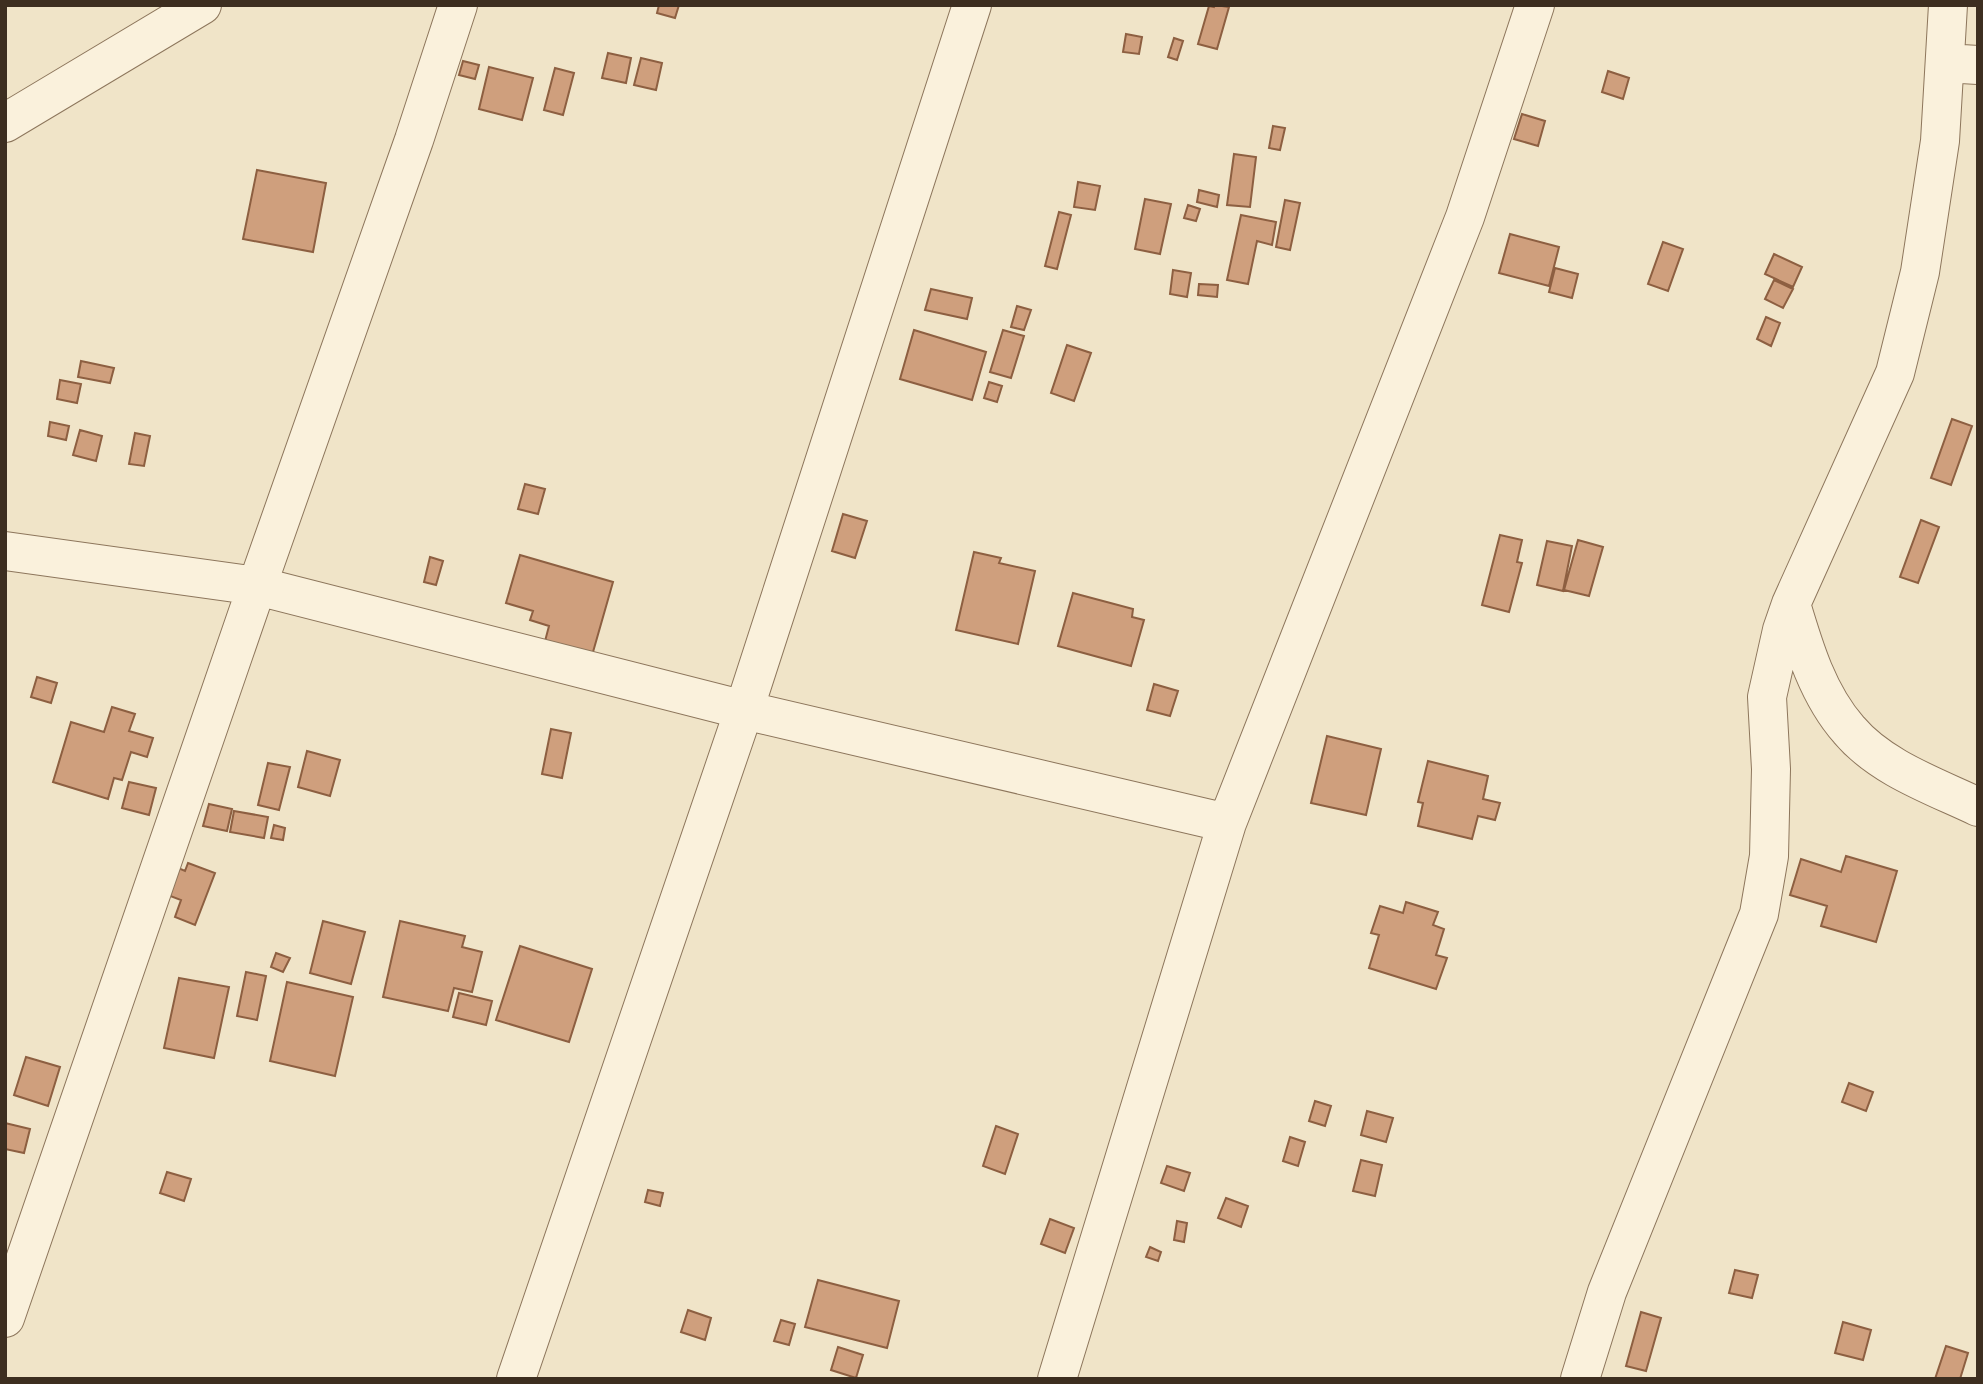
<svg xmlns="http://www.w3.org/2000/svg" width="1983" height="1384" viewBox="0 0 1983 1384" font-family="'Zilla Slab',serif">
	<rect width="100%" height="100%" fill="#f0e4c8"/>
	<path fill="#cf9f7d" stroke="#8d5f41" stroke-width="2" d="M659 5H679L675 18 657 13Z
		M1215 5 1229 7 1217 49 1198 44 1209 6 1214 7Z
		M1126 34 1142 37 1139 54 1123 52Z
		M1174 38 1183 41 1177 60 1168 57Z
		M608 53 631 58 626 83 602 78Z
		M641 58 662 63 656 90 634 85Z
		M463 61 479 65 475 79 459 75Z
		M489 67 533 78 522 120 479 109Z
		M555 68 574 73 563 115 544 110Z
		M1608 71 1629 78 1623 99 1602 92Z
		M1522 114 1545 121 1538 146 1514 139Z
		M1273 126 1285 128 1280 150 1269 148Z
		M1234 154 1256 157 1250 207 1227 205Z
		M257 170 326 183 313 252 243 239Z
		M1078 182 1100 186 1095 210 1074 207Z
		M1199 190 1219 195 1217 207 1197 202Z
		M1145 199 1171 204 1160 254 1135 249Z
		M1285 200 1300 203 1290 250 1276 247Z
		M1188 205 1200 209 1196 221 1184 218Z
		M1059 212 1071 215 1057 269 1045 266Z
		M1241 215 1276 222 1272 245 1257 241 1248 284 1227 280Z
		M1510 234 1559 247 1549 286 1499 273Z
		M1663 242 1683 249 1668 291 1648 284Z
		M1774 254 1802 267 1793 287 1765 274Z
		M1555 268 1578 274 1572 298 1549 292Z
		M1173 270 1191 273 1187 297 1170 294Z
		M1774 280 1793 289 1783 308 1765 299Z
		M1199 284 1218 285 1217 297 1198 295Z
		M931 289 972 298 967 319 925 310Z
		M1017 306 1031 310 1024 330 1011 327Z
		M1766 317 1780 323 1771 346 1757 339Z
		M914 330 986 352 972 400 900 379Z
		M1003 330 1024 336 1011 378 990 372Z
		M1067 345 1091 353 1074 401 1051 393Z
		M81 361 114 368 110 383 78 377Z
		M60 380 81 384 77 403 57 399Z
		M989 382 1002 386 997 402 984 398Z
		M1952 419 1972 426 1951 485 1931 478Z
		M50 422 69 426 66 440 48 436Z
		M80 430 102 436 96 461 73 455Z
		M135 433 150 436 144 466 129 464Z
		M525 484 545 489 538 514 518 509Z
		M843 514 867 521 855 558 832 551Z
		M1921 520 1939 527 1918 583 1900 577Z
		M1500 535 1522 540 1517 562 1522 563 1509 612 1482 605Z
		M1578 540 1603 547 1589 596 1564 590Z
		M1547 541 1572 546 1563 591 1537 585Z
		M974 552 1001 558 999 563 1035 571 1018 644 956 630Z
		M520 555 613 582 591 659 544 645 549 626 530 620 533 611 506 603Z
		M430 557 443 561 436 585 424 582Z
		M1073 593 1133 609 1132 617 1144 620 1131 666 1058 646Z
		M37 677 57 683 51 703 31 697Z
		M1154 684 1178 691 1170 716 1147 710Z
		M112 707 135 714 129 731 153 738 147 757 131 752 122 780 114 778 108 799 53 782 71 722 104 732Z
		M551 729 571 733 562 778 542 774Z
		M1327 736 1381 749 1366 815 1311 803Z
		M307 751 340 760 330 796 298 787Z
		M1428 761 1488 776 1483 799 1500 803 1495 820 1478 816 1472 839 1418 826 1423 803 1418 802Z
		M268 763 290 767 279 810 258 805Z
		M129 782 156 788 149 815 122 808Z
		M209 804 232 809 227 831 203 826Z
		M234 811 268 817 264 838 230 832Z
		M274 825 285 828 283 840 271 838Z
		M1846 856 1897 871 1876 942 1821 926 1827 906 1790 895 1801 859 1841 872Z
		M188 863 215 873 195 925 175 917 181 900 165 894 176 867 185 871Z
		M1406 902 1438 912 1433 925 1444 929 1436 955 1447 958 1436 989 1369 968 1379 935 1371 933 1380 906 1403 913Z
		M323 921 365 932 351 984 310 973Z
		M400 921 465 936 462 947 482 952 472 992 454 988 448 1011 383 997Z
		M520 946 592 969 569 1042 496 1020Z
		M276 953 290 958 283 972 271 967Z
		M246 972 266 976 257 1020 237 1016Z
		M179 978 229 987 214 1058 164 1048Z
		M287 982 353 997 335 1076 270 1061Z
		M459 993 492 1001 486 1025 453 1017Z
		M26 1057 60 1067 48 1106 14 1095Z
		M1849 1083 1873 1092 1866 1111 1842 1102Z
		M1315 1101 1331 1106 1325 1126 1309 1121Z
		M1367 1111 1393 1118 1386 1142 1361 1135Z
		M5 1123 30 1129 24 1153 5 1149Z
		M996 1126 1018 1134 1005 1174 983 1166Z
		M1290 1137 1305 1142 1298 1166 1283 1161Z
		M1361 1160 1382 1165 1375 1196 1353 1191Z
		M1167 1166 1190 1173 1184 1191 1161 1183Z
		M167 1172 191 1179 184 1201 160 1193Z
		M648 1190 663 1193 660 1206 645 1202Z
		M1226 1198 1248 1206 1241 1227 1218 1218Z
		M1050 1219 1074 1228 1065 1253 1041 1244Z
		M1177 1221 1187 1223 1184 1242 1174 1240Z
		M1150 1247 1161 1252 1158 1261 1146 1257Z
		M1735 1270 1758 1275 1752 1298 1729 1293Z
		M818 1280 899 1301 887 1348 805 1327Z
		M688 1310 711 1318 705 1340 681 1332Z
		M1641 1312 1661 1318 1646 1371 1626 1366Z
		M781 1320 795 1324 789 1345 774 1341Z
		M1843 1322 1871 1330 1863 1360 1835 1353Z
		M1946 1346 1968 1353 1960 1379H1935Z
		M838 1347 863 1355 856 1378 831 1370Z"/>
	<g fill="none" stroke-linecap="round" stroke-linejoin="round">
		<g stroke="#8d765c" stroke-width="40">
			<path id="street" d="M1945 63 1978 65
				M5 123 202 5
				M5 551 257 586 744 710 1227 823
				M1791 604C1804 648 1818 695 1849 730 1881 768 1934 786 1978 807
				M5 1318 257 586 414 140 458 5
				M516 1379 744 710 972 5
				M1057 1379 1227 823 1465 217 1535 5
				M1580 1379 1607 1292 1759 914 1769 856 1771 769 1767 697 1782 630 1791 604 1895 373 1920 272 1940 141 1948 5"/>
		</g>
		<use href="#street" stroke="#faf1dc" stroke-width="38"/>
	</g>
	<rect width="1983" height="1384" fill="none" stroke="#3d2e20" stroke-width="14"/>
</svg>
